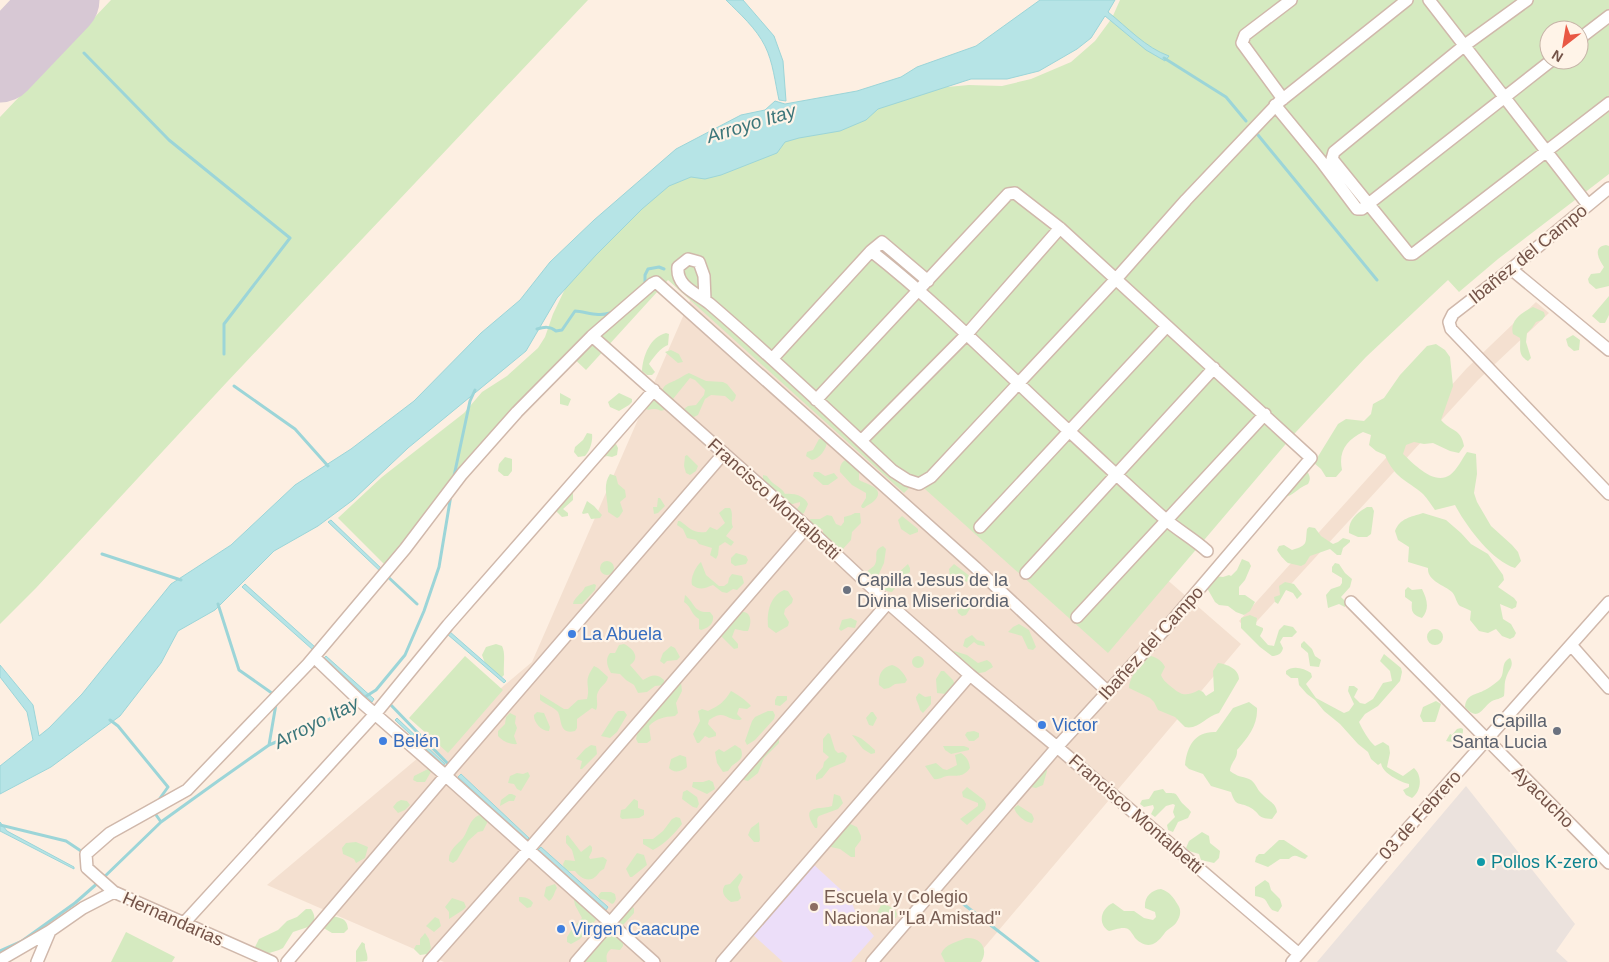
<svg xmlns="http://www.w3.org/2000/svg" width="1609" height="962" viewBox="0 0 1609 962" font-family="Arial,sans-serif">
	<rect width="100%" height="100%" fill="#fdefe2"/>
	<path fill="#f4e0d0" d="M733 202 1241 644 972 962H444L267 885 532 662Z
		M1536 302 1549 313 1478 380 1248 631 1239 621 1467 368Z"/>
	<path fill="#ebe2dd" d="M1466 786 1575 924 1556 951 1568 962H1317Z"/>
	<path fill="#ecdef9" d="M813 864 850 898 857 916 874 936 851 962H783L752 934Z"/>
	<path fill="#d5eac0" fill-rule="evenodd" d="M111 0H588L227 382 36 588 0 624V117Z
		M1120 0H1609V174L1498 259 1459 292 1448 280 1366 357 1296 432 1108 653 916 481 904 493 668 280 586 370 569 354 385 565 338 518 382 477 464 413 482 392 507 376 538 348 545 337 553 314 565 289 580 267 669 175 936 88 969 85 1002 86 1031 79 1071 62 1095 41 1112 18ZM1549 30H1579V60H1549Z
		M1606 245 1609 246V286L1596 289 1589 283 1588 279 1591 274 1600 273 1604 267C1599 260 1592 247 1606 245Z
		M1609 296V315L1605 323H1600L1592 316Z
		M1533 307 1544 312 1545 316 1542 320 1536 322 1532 328 1527 333 1526 342 1531 358 1528 361C1517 355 1521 347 1520 338L1513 334C1509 320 1523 312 1533 307Z
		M666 333 669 334 668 345C661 347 653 358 649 364L655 372 652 375H647L642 371C643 356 650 337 666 333Z
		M1573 335 1580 340 1579 350 1574 351 1568 346 1566 339Z
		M1436 344 1445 350 1450 357 1453 386 1441 420C1451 432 1461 428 1464 446L1459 453 1450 451 1433 443 1424 444 1414 442 1406 445 1403 454C1414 464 1434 486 1450 475 1457 470 1462 459 1467 452L1476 454 1477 474 1474 493 1477 502 1491 526 1512 545 1518 552 1521 561 1515 568C1492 561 1466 526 1455 505L1435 510C1431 505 1428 499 1423 494 1406 479 1395 479 1385 455L1376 451 1369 445 1371 435 1363 432C1347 440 1338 451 1342 470L1336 477H1326L1321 469 1314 463 1338 424 1346 419 1364 421 1371 414 1373 404 1384 398 1400 375 1427 346Z
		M671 350 679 354 683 362 678 363 665 352Z
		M689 373 706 381 723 382 727 384 736 395 735 399 732 402 725 396 711 395 705 399 698 415 694 417 684 411V409L688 406 696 405 704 395 705 390 695 380 690 378 673 399H668L661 395C663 383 669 384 678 379 682 377 684 375 689 373Z
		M560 393 571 399 568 406 560 404Z
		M619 393 632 399V402L629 405 619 411 610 407 608 402Z
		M652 393 665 408 664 410C660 412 659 409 655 409 650 409 648 411 643 408Z
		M587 433 592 434C593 441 590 451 585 456L578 457 574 452 575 447 583 440Z
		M824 438 827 441C827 449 819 459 812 460L806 456 807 452 813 450 819 439Z
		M613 444H616L618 448 617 455 612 457 607 456 601 458Z
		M687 455 698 466 696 471 690 475 686 473 684 466 685 456Z
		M505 457 512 459V471L508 476H504L498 471 499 464Z
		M848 459 859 467V480C866 484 887 488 874 501 871 504 867 505 864 508H862L861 506 866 498V493L852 485 840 472C839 467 842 460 848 459Z
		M1307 471C1310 476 1311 479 1308 484 1293 490 1292 501 1275 495V490L1278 487Z
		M814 472H819L825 476 834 473 838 478 828 485H823L813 476Z
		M610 474 616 476 618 484 625 490 626 497 620 502 623 511 619 517 617 518 608 512C608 499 602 486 610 474Z
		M763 475 767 476C773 486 781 486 785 494 794 493 805 496 808 504L804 513 802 514 796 510 800 505V502L789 505C781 496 771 490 763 480Z
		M577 485 573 492V500L563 509 568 513V516L562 517 555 510Z
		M658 498H660L665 506 658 513 654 514 653 507H657Z
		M587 501 594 506 602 515 600 518 591 519 588 513 583 514 582 513Z
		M1367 507H1372L1374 511 1371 534 1367 537H1358L1349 533C1348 520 1357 513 1367 507Z
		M725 508H730C734 514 730 521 733 527L726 536 734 542 731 546 725 542 719 546 718 555 716 559 710 555 712 548 699 544 696 540 687 538 683 529 677 525 678 521H680C689 527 693 534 706 532L710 527 717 530 725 523 719 513Z
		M855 513H860L861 523 852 532 851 540 842 550 838 551 834 548 831 540 823 535V530L811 524 810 519H820L827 515 832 516 836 524 841 526 844 522V517L851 515Z
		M1423 513 1446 520 1461 533 1471 544 1488 554 1503 575 1504 580 1498 587 1514 598 1517 602 1516 607 1512 609 1500 604 1503 619 1511 624 1516 633 1514 637 1510 639 1502 636 1496 629 1488 633 1479 631 1470 620 1471 611C1468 609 1464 608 1460 606 1456 603 1456 596 1452 592 1444 585 1427 581 1428 568L1408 562 1409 547 1398 540 1395 531C1400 518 1411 517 1423 513Z
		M902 516 918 529V532L910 535 901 529 898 520Z
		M1309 527 1315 528 1321 536 1333 544 1338 542 1343 538 1350 540V542L1343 548 1341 555H1337L1330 549 1310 556 1305 564 1301 566 1288 563C1284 560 1279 554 1277 550L1279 546 1284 545 1292 550C1309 545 1305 543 1307 529Z
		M883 546 886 549 884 563 878 576 881 579 898 573 908 564 910 568V572L898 580 895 588 892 592C883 592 870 580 867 572 869 569 872 568 874 566 880 558 871 551 883 546Z
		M736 553 746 556 748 560 746 564 735 566 731 563V558Z
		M1242 559 1249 562 1251 566 1245 580 1239 587V595H1245L1255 602 1250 611 1244 615 1236 612 1228 606 1219 605 1215 602 1207 588 1215 576 1223 577 1229 575 1231 576 1237 570Z
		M600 568a7 7 0 1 1 14 0a7 7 0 1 1-14 0Z
		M701 562 706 575 719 586H724L728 583 729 578 732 574 742 576 744 583 737 590 733 589 727 593 722 592 713 585C705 588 700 591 692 585 690 578 696 566 701 562Z
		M1335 563 1339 564 1345 573 1352 579 1350 587 1341 597 1346 602 1345 607 1339 604 1328 608 1326 595 1331 589 1340 586 1342 583V578L1332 572V567Z
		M954 564 971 577V581L964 582 960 579 950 578 949 569Z
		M1285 582 1294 584 1302 594 1297 599 1293 593 1286 590 1278 604 1275 602 1274 597 1280 595 1279 586Z
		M594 584 596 585 595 590 582 604H573C574 597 582 594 585 587Z
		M1408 587 1412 590 1422 589C1427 599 1430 609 1422 618 1412 615 1411 611 1412 602L1405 597V590Z
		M784 590 788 591 793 599 792 603 785 609 784 614 789 622 788 626 776 633 768 627C767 613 769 597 784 590Z
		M685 595C696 604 693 613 710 612L713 616C714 624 708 628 701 630L699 629V619C691 615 692 607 684 602Z
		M966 599 970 602 971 607 966 615 962 616 958 613C956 605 958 601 966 599Z
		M739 612C752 610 752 622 748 631H744L735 629 732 637 738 644V648L734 649 721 636 720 630Z
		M1250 615 1257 618 1256 625 1263 628V630L1260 636 1268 645 1274 646 1279 630 1284 625 1293 627 1297 632 1292 637H1283L1280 642 1283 648C1282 654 1277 656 1272 656L1260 647 1241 628V618Z
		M851 618 857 621 855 628 848 627 841 631 839 629 842 620Z
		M1019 624 1029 630 1036 647 1033 650 1028 649 1022 636 1008 632 1013 627Z
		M1427 637a8 8 0 1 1 16 0a8 8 0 1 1-16 0Z
		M972 635 977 640 984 642 985 646 978 645 974 642 967 648 963 646 965 639Z
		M1304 641 1312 649 1315 656 1321 660 1319 667 1310 666 1308 653 1301 647V644Z
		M496 644 502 646C506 654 503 665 504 675L501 678 487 669 482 655 486 647Z
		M624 644C633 648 641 658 630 665L643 680C651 675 657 673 664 680V685L655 686 647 692 638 693 634 685 626 680 620 674 611 673C607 666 605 659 610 653H615L619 645Z
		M671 646 675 648 680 657 677 660 667 661 664 664 660 661 663 653Z
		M954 651 967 655 978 663 987 660 991 663 993 667 985 672 974 674 952 655Z
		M1384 654 1401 668 1402 672 1400 681 1378 706 1365 714 1359 722C1362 729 1369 741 1375 746L1383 742 1389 746 1390 753 1387 767 1403 776 1414 768C1423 776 1421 792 1412 798L1406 795 1403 790 1409 787V784C1400 782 1382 773 1381 763L1378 765 1371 759 1368 752 1358 744 1340 724 1324 711 1315 700 1307 694 1299 685 1298 678H1291L1286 674V671C1293 665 1304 668 1311 673L1312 677 1306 684 1316 698 1344 713 1349 711 1354 704 1348 691 1349 686H1354L1358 689 1354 697 1360 703 1365 704 1373 699 1383 683 1392 681 1390 671 1380 661Z
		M1147 655C1155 657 1161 659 1165 667L1161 675C1163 680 1165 681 1169 685 1180 694 1184 698 1199 690L1203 692 1206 696 1214 691 1213 671 1218 663C1227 664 1239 669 1239 679L1219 713C1206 716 1199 730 1185 727L1175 717 1158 710 1154 702 1150 698 1129 688C1129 679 1136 673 1137 662Z
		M912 662a6 6 0 1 1 12 0a6 6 0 1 1-12 0Z
		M465 656 503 690 448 753 409 718Z
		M1510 658C1515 666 1508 670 1506 678 1504 683 1505 690 1504 696 1500 699 1497 699 1492 701 1482 707 1479 723 1465 707 1466 694 1476 695 1485 690 1489 688 1494 684 1498 681 1507 674 1499 663 1510 658Z
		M892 665C898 666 905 674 907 680L905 683 895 684 889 688 884 689 879 685C878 675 882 667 892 665Z
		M594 666 598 668 608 677C607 684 601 685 598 692 595 698 599 703 596 710L592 708 577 719V728L575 731C559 735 562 720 558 712 555 708 545 704 540 700V694L564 709H568L578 700 587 699C591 684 582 683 594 666Z
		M941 671H944L953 680 955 685 946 694 937 693 936 679Z
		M681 682 682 691 676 703 678 713 675 716C664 717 657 718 649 726L651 740 647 743H638L636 739 638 730 676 683Z
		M731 691C737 694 747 701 751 706L747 709 739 708 737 714 742 719 740 720C724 720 726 709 709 720L708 724 716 733V736L709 738 705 736 699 743H697L693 734 700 721 698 711 702 709 708 711C720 705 724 702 731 691Z
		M919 693 925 697 931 696V704L923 713 920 710C919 704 916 701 916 697Z
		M777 696H787V700L780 706 775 705V700Z
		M1436 701 1441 704 1436 720 1435 722H1423L1420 716 1423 707Z
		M1249 702 1257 708C1258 725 1248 738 1237 750 1238 759 1230 763 1230 771 1238 777 1241 776 1249 779 1256 782 1256 789 1262 794 1268 801 1276 803 1277 812L1272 819C1256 818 1261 814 1251 808 1239 801 1236 808 1231 792L1211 786 1203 774 1189 769 1185 765C1187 746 1195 731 1216 732L1233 708Z
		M618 711H624L627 715 617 732 610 738 601 736 615 714Z
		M768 711H773L775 715 774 719 755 740 747 745 745 741 752 721 755 717Z
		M537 712 544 713 550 727 549 731C542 732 533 722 534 715Z
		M871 712H873L877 718 873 726 869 725 866 718Z
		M510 713 516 716 515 723 517 728 514 736 517 744C511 745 502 741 498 736V731L505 724 506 717Z
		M1461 728 1463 729C1464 738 1454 744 1446 741L1450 734 1452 735 1457 729Z
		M974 731 979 733V737L974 741H969L965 735 967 732Z
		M828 733 830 734 835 750 838 753 843 752 847 756 845 762 830 768 822 778 816 780V775L823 767 824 762 829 757 823 752V739Z
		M852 735C861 736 868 744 875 750V753L871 754 863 749Z
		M779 736V743L764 758 758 773 748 781 744 780 742 778Z
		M591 745 596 746 597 754 582 769H580L582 761 576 759 585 749Z
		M735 745 741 749C744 759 739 760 733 765 731 766 730 769 728 771L723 772 717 763 715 752 719 749 724 752Z
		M943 746H964L969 748V750L951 754 945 750Z
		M961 753C967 757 969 761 970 768 963 778 957 775 947 776 942 777 939 780 934 779L925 766 936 763 943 769 947 770 957 765 955 755Z
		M680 755 686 757 687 767C683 771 674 774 669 768L671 759Z
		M1046 767 1047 771 1043 785 1036 788 1031 787 1030 785Z
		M430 768 432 770 425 782H417L413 780 414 776Z
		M528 772 530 776 521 791 517 789 514 784 508 783 510 776 517 773 523 774Z
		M709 780 713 782 715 789 707 794 692 787 693 782H703Z
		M967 787 984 800 986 804 985 809 967 825 960 819 978 806V803L963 797 962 792Z
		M1163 789 1166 793C1178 793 1175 793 1182 803 1185 806 1188 808 1191 812L1188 818 1178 822 1173 832 1168 830 1167 825 1175 817 1173 812 1175 805 1173 804 1166 806 1155 817 1151 814 1154 808 1153 805 1144 807 1140 804 1142 800 1149 799 1154 791Z
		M687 790 697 797 699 804 697 808 693 807 682 799 683 792Z
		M509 794H512L516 796 514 801H509L500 806 501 800Z
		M834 794 840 796 843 803 838 809 819 816C815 820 819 823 817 828H815C799 804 820 810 832 806Z
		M634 799 638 801V808L644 810V815L639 818 622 819 620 817 621 810 625 809Z
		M401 800 407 801 410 805 405 810 398 813 393 807 397 802Z
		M1018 805 1032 814 1034 819 1032 823C1024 822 1017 816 1014 808Z
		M479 815 487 819V823L483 831 478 832 468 841 457 860 453 863 449 861C448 850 457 845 463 838 469 829 469 820 479 815Z
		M676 817 680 818 682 824C674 834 665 844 653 850L643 844V839H653L663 831 672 819Z
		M759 822 760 840 759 842H754L748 835 751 828Z
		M848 823 857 827 861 836V840L855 848V857H851L840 849 831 847V842Z
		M1202 832 1209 836 1210 843 1220 851 1219 858 1214 863 1201 860 1199 854 1189 851 1186 848 1189 841Z
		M568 835 581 852 590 845 592 847V851L589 857 590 859 603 857 607 860 604 869C599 871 599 874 595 877 588 883 579 877 575 871H568L564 869 563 864 565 860 575 861 572 850 566 843V836Z
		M1279 840H1284L1308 856 1305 859C1297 857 1295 853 1289 859H1280L1268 867 1255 862 1256 857 1259 854H1264Z
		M356 842 368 847 365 858 356 863 354 859 343 854 342 848 346 843Z
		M637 853 644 855 647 865 632 877H630L626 869Z
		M740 873 743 877 738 887 741 898 738 901 731 902C725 898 720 892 725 885L730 884Z
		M1265 880 1269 883 1271 890 1280 899 1282 906 1278 912 1272 910C1264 900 1269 899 1255 896V887Z
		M555 884 557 888C554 892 554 898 549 901L544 896 546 887Z
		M1161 889C1170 892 1173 897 1178 905 1182 911 1180 917 1176 923 1173 927 1167 929 1164 934 1156 945 1147 950 1135 938 1133 935 1131 931 1128 929 1123 926 1114 930 1109 931 1097 924 1101 908 1113 903L1124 911H1134L1144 918 1153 920 1156 917 1155 912 1145 908C1144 897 1151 890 1161 889Z
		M601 892H611L615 894 616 899 614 903 612 904 606 900 600 899 598 896Z
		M519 897C525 897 530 898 533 903L531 907 527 908 519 901Z
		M452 898 464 902 466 907 463 910 449 919V912L445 907Z
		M576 898 599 916 580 939 571 944 567 942V937L572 929 582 918 575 905 574 900Z
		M882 903 895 909 897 914 896 918 888 919 881 925 872 922V918L878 911Z
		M630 905 634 908V913L623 925H620L617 922Z
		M306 909H311C315 915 316 920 311 926L293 932 283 948 279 950 266 954 255 952V947L259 939 278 930 287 921 297 917Z
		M328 914C338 919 347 916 348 929L344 933H332L322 927Z
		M435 917 439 919 441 926 434 932 426 926Z
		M126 932 175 957 172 962H111Z
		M425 933 429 939 431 948 427 954 420 955 414 949 416 945H420V939Z
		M602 933 620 938 623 942V946L620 950 611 949C606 953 606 956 607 962H586L584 956Z
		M966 938C981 937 989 949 981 962H945L941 954C945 944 957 942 966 938Z
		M362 942 365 944C364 950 369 954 367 961L356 962V951Z"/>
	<path fill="#b6e4e6" stroke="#9cd5d8" d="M726 0H743L774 36 783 61 786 101 779 100C775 82 773 62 765 46 756 28 740 14 726 0Z
		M1040 0H1115L1108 12C1127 27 1146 48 1169 56L1165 61 1146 50 1105 16 1091 38 1077 49 1039 71 1007 79H971L878 109 866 120 840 131 799 138 785 142 777 153 721 175 705 179 691 177 669 186 642 209 596 255 557 298 526 351 408 448 353 500 318 526 274 551 215 610 178 631 161 663 120 716 51 767 0 794V766L33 740 27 712 0 677V665L33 705 39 736 49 728 82 694 171 584 231 545 295 485 351 449 414 401 481 333 520 300 550 262 594 220 676 149 741 115 765 110 775 101 785 104 857 91 901 77 917 67 976 46Z
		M331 520 384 571 382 573 328 522Z
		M245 584 315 647 313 650 242 587Z
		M449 631 506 681 504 683 447 634Z
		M326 656 374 699 372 702 324 658Z
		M397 718 445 764 443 765 395 720Z
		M461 774 529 838 527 840 458 777Z
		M0 822 7 831 74 867V869L0 831Z
		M541 847 608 907 606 910 538 850Z"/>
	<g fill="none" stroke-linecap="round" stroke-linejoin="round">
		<path stroke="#9cd5d8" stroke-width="3" d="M84 53 169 140 290 238 224 324V354
			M1164 58 1226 97 1246 121
			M1258 135 1377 280
			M643 285 645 284V275L648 269 659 267 664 269
			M537 329C544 327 550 326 556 331L562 330 575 311C587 312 598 317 610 313
			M234 386 295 429 328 466
			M454 476 470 401 475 390
			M102 554 181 580
			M387 576 417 604
			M218 604 239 670 276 696
			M388 702 450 766
			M110 720 118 726 168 787 158 801
			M269 745 276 704
			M154 812 161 822
			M0 825 66 841 84 853
			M953 896 1038 962
			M0 951 22 941 75 903 100 881 161 822 218 781 269 745 328 720 376 690 405 655 424 611 439 567 451 495"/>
		<path stroke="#d7c8d4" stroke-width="75" d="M0 65 62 0"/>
		<g stroke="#d0b8ab" stroke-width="14">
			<path id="minor" d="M1429 0 1588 205
				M1527 0 1465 45 1334 152 1332 159 1409 254H1413L1609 103
				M1579 39 1609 16
				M1283 99 1242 43 1245 35 1291 0
				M1275 105 1321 161 1357 209H1362L1552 60
				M1609 188 1511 269 1453 314 1449 322 1451 329 1609 494
				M871 251 882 242 928 281
				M1511 269 1609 350
				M705 300 704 276 699 262 688 259 678 267C676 287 697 293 710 304 773 358 833 415 893 471L907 480 919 484 931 477 1116 279 1186 200 1279 102 1407 0
				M592 336 807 527 888 603 970 675 1057 747 1299 954
				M773 358 871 251C941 306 1004 371 1070 432 1102 461 1133 491 1165 519 1179 531 1194 539 1207 551
				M816 400 1008 194 1015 193 1060 228 1311 458 1165 629 1057 747 872 962
				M861 441 967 334 1060 228
				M980 527 1167 326
				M1026 573 1214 368
				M1351 602 1609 863
				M1077 617 1265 414
				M1571 645 1609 688
				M314 657 360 701 446 776 654 962
				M184 923 376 713 448 625 654 390
				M0 960 50 931 83 908 114 892
				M37 962 50 931
				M272 962 114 892 87 868 86 854 110 833 187 790 308 664 405 549 462 474 517 412 592 336 652 284 656 282 976 568 1107 691
				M287 962 452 768 724 453
				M429 962 529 849 807 527
				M576 962 888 603
				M722 962 970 675
				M1292 962 1384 855 1609 602"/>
		</g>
		<use href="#minor" stroke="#fff" stroke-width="11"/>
	</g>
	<g fill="#6b7280" stroke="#fff4e8" stroke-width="2">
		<circle cx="847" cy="590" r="5"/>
		<circle cx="1557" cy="731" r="5"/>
	</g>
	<g fill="#3f7fe0" stroke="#fff4e8" stroke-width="2">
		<circle cx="572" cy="634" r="5"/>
		<circle cx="1042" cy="725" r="5"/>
		<circle cx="383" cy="741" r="5"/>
		<circle cx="561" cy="929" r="5"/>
	</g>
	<circle fill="#0f9aa8" stroke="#fff4e8" stroke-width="2" cx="1481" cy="862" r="5"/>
	<circle fill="#8d6e63" stroke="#fff4e8" stroke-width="2" cx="814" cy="907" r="5"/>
	<g text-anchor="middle" stroke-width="4.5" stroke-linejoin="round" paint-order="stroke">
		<g font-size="18" fill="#745348" stroke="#fff4e8">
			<text transform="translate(1528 254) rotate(-39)" y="6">Ibañez del Campo</text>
			<text transform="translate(774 499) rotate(42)" y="6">Francisco Montalbetti</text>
			<text transform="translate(1151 643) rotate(-48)" y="6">Ibañez del Campo</text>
			<text transform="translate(1543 797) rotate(45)" y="6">Ayacucho</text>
			<text transform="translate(1136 814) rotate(41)" y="6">Francisco Montalbetti</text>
			<text transform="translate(1420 815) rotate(-48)" y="6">03 de Febrero</text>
			<text transform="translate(173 919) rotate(24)" y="6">Hernandarias</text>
		</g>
		<g font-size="18" fill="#5b616d" stroke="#fff4e8" text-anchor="start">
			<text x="857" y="586">Capilla Jesus de la<tspan x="857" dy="21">Divina Misericordia</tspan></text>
			<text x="1547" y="727" text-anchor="end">Capilla<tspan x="1547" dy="21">Santa Lucia</tspan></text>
		</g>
		<g font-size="18" fill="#366cbe" stroke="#fff4e8" text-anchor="start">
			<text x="582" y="640">La Abuela</text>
			<text x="1052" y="731">Victor</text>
			<text x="393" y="747">Belén</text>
			<text x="571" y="935">Virgen Caacupe</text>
		</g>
		<g font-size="18" fill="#0d838f" stroke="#fff4e8" text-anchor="start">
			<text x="1491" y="868">Pollos K-zero</text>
		</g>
		<g font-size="18" fill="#785e54" stroke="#fff4e8" text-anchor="start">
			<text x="824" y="903">Escuela y Colegio<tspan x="824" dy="21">Nacional "La Amistad"</tspan></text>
		</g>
		<g font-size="19" font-style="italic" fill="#3c767a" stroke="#fff4e8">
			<text transform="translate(751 123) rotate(-17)" y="7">Arroyo Itay</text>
			<text transform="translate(316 722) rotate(-27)" y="7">Arroyo Itay</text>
		</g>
	</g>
	<g transform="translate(1564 45) rotate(211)"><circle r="24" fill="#fff4e8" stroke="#c7b4a8"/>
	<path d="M0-4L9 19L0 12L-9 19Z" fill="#e95844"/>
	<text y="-8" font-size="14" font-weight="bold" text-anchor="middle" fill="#745348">N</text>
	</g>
</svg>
